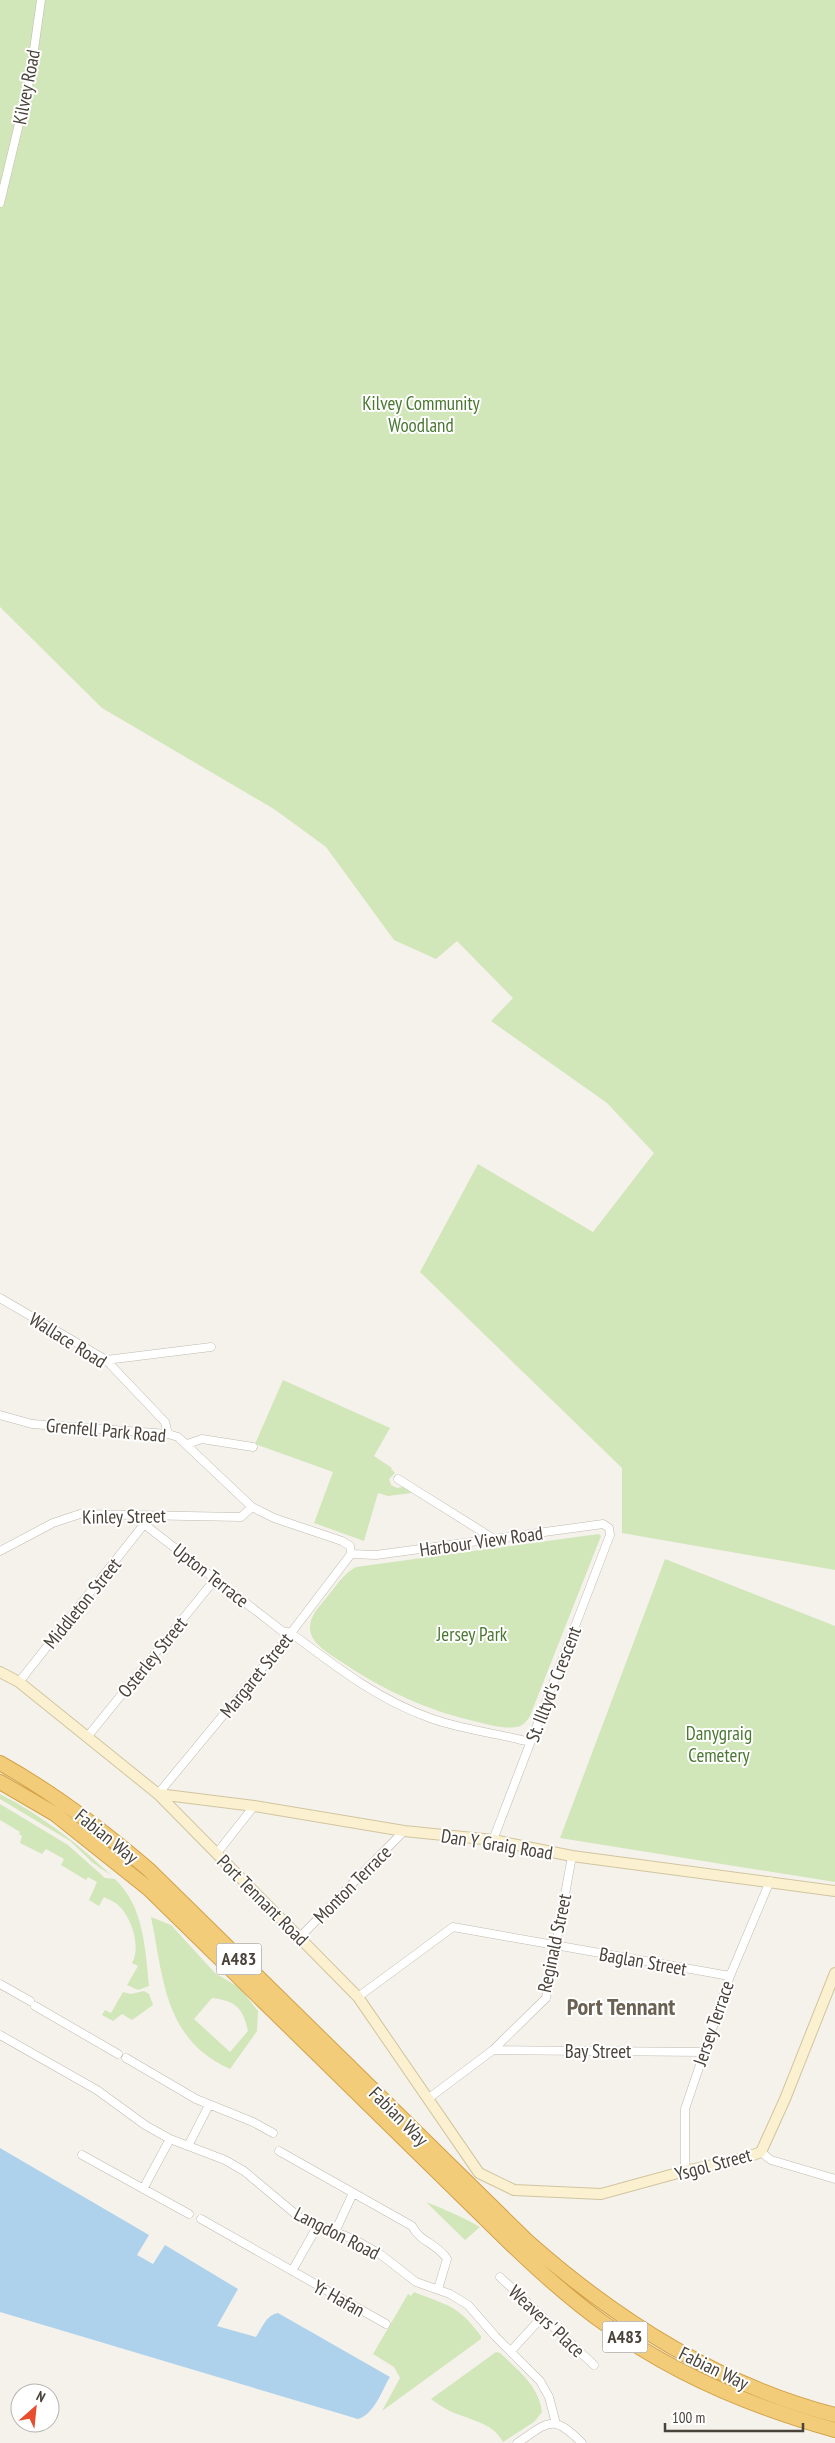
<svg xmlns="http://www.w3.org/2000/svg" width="835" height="2443" viewBox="0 0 835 2443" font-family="'PT Sans Narrow',sans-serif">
	<rect width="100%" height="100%" fill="#f5f2ec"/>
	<path fill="#d1e6b9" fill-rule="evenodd" d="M0 0H835V1570L622 1533V1468L420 1272 478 1164 593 1232 654 1153 607 1103 491 1021 513 998 457 941 436 959 394 940 326 847 274 809 102 708 0 607Z
		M283 1380 390 1428 374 1456 392 1468 391 1469 395 1473 389 1479 391 1485 397 1488 403 1487 412 1493 388 1496 378 1493 364 1541 314 1523 333 1472 255 1444Z
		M599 1534 601 1536 530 1716C527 1721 522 1727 516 1727 504 1729 490 1725 478 1722 428 1711 383 1690 340 1661 330 1654 311 1644 310 1629 309 1616 320 1606 327 1597 336 1586 343 1574 356 1567Z
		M665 1559 835 1626V1882L560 1838Z
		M0 1794C43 1816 77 1843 112 1876L93 1863 70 1841 0 1799Z
		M0 1804 68 1845 105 1878 115 1879C144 1907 145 1947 149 1986L138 1990 127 1985 138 1966 132 1963C141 1948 132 1920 121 1908 117 1903 110 1900 104 1897L99 1906 89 1900 97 1882 88 1877 86 1880 61 1865 64 1859 46 1849 42 1854 20 1843 22 1836 19 1834 20 1832 0 1820Z
		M151 1917 171 1925 215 1973 240 1988 258 2011 257 2031 230 2069C164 2039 164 1980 151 1917ZM212 1998C236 2001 243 2008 248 2031L230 2052 194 2019Z
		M144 1991 149 1994 153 2005 132 2020 122 2014 113 2021 102 2015 105 2010 111 2013 123 1992 131 1994Z
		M426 2202C445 2209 462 2217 480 2227L465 2240Z
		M414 2292C448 2306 457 2304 481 2336V2339L382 2411 400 2378 394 2367 373 2354 408 2294 411 2296Z
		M496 2352 500 2353C518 2370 539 2386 542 2412L534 2422 503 2442C492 2421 467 2420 448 2410 442 2407 437 2403 431 2399Z"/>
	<path fill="#aed2ec" d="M0 2148 149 2235 137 2255 153 2264 165 2245 238 2289 217 2326 256 2337C262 2328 266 2315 278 2313L390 2377C382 2390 374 2415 358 2419L0 2312Z"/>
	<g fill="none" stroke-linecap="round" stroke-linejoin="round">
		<g stroke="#c0baaf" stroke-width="9">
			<path id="street" d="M0 203 30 78 41 0
				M0 1298 106 1360 165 1422 168 1434
				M106 1360 211 1347
				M0 1415 32 1424 168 1434 178 1437 252 1507 274 1518 342 1541 350 1546 351 1554
				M187 1444 202 1439 253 1447
				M398 1479 494 1539
				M131 1514 282 1631 291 1633C335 1666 377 1699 430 1718 463 1730 497 1733 530 1742
				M0 1551 53 1523 80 1514 241 1517 252 1507
				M351 1554 376 1555 603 1524 609 1528 610 1535 493 1840
				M19 1682 145 1523
				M88 1736 216 1578
				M158 1794 291 1633 351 1554
				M217 1853 254 1806
				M300 1937 404 1831
				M0 1984 30 2001
				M358 1997 453 1927 730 1976
				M35 2006 118 2054
				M0 2035 97 2090 145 2125 170 2139 225 2160 244 2171 299 2217 355 2240 380 2254 416 2282 450 2294 468 2305 496 2337 540 2381 549 2397 556 2424
				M493 2050 703 2052
				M126 2058 196 2099 253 2122 273 2133
				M429 2098 493 2050 546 1998 572 1856
				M188 2146 209 2105
				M279 2151 412 2226C420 2242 438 2244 447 2259L438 2289
				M761 2152 771 2160 835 2179
				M82 2155 189 2214
				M685 2171V2109L730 1976 770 1881
				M143 2189 170 2139
				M201 2219 386 2324
				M335 2232 353 2193
				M292 2271 318 2225
				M500 2277 594 2365
				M511 2351 542 2317
				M517 2443C549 2422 552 2413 582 2443"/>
		</g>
		<g stroke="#d1c59f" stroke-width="12">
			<path id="secondary" d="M0 1672 19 1682 158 1794 358 1997 479 2173 514 2190 601 2194 685 2171 745 2158 761 2152 785 2099 835 1973
				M158 1794 254 1806 404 1831 493 1840 572 1856 835 1891"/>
		</g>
		<g stroke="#d3a249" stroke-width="16">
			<path id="highway" d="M0 1763C54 1793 101 1829 148 1869L527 2241C616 2320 719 2385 835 2415
				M0 1782 55 1814 149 1889 507 2240C539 2271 572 2301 608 2326 675 2375 756 2408 835 2430"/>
		</g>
		<use href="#street" stroke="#fff" stroke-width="8"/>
		<use href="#secondary" stroke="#fbf1d0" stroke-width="10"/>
		<use href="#highway" stroke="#f3cc79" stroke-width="14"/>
	</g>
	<g text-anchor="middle" stroke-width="4" stroke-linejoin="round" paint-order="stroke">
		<g fill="#fff" stroke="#807b75" stroke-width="1">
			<rect x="216.5" y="1943.5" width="45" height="31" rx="4"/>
			<rect x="602.5" y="2321.5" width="45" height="31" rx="4"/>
		</g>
		<g font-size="18" font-weight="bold" fill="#49433a">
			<text x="239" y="1965">A483</text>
			<text x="625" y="2343">A483</text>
		</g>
		<g font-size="19" fill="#49433a" stroke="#fff">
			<text transform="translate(26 87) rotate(-79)" y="7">Kilvey Road</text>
			<text transform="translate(68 1340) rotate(32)" y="7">Wallace Road</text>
			<text transform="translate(106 1430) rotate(5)" y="7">Grenfell Park Road</text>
			<text transform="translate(124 1516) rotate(-1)" y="7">Kinley Street</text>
			<text transform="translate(481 1541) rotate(-8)" y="7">Harbour View Road</text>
			<text transform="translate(211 1575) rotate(38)" y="7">Upton Terrace</text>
			<text transform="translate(82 1603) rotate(-51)" y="7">Middleton Street</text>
			<text transform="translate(152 1657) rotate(-51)" y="7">Osterley Street</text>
			<text transform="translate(256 1675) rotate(-51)" y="7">Margaret Street</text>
			<text transform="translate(553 1684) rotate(-69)" y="7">St. Illtyd's Crescent</text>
			<text transform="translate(107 1836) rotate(39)" y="7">Fabian Way</text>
			<text transform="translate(497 1844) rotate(9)" y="7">Dan Y Graig Road</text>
			<text transform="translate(352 1884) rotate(-45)" y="7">Monton Terrace</text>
			<text transform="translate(263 1900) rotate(45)" y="7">Port Tennant Road</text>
			<text transform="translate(554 1943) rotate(-78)" y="7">Reginald Street</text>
			<text transform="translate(643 1961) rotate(10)" y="7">Baglan Street</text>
			<text transform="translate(713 2023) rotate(-71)" y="7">Jersey Terrace</text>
			<text x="598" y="2058">Bay Street</text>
			<text transform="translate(399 2116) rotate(45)" y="7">Fabian Way</text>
			<text transform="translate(713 2164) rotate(-15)" y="7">Ysgol Street</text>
			<text transform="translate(337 2233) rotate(27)" y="7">Langdon Road</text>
			<text transform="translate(339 2298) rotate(29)" y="7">Yr Hafan</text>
			<text transform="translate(547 2321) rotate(43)" y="7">Weavers' Place</text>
			<text transform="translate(714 2368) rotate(26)" y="7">Fabian Way</text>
		</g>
		<g font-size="19" fill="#4b7831" stroke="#fff">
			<text x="421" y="410">Kilvey Community<tspan x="421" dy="22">Woodland</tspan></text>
			<text x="472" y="1641">Jersey Park</text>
			<text x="719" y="1740">Danygraig<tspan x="719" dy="22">Cemetery</tspan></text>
		</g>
		<g font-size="24" font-weight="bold" fill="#6b6152" stroke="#fff">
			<text x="621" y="2015">Port Tennant</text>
		</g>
	</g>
	<g transform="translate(35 2408) rotate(27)"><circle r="24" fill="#ffffff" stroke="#b6b4b0"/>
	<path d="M0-4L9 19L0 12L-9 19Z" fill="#ea4d2e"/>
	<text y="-8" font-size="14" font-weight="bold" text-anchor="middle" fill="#49433a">N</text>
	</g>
	<path d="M665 2423v8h138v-8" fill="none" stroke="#49433a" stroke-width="2.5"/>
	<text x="672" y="2423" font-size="15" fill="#49433a" stroke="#ffffff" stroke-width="4" paint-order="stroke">100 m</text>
</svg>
